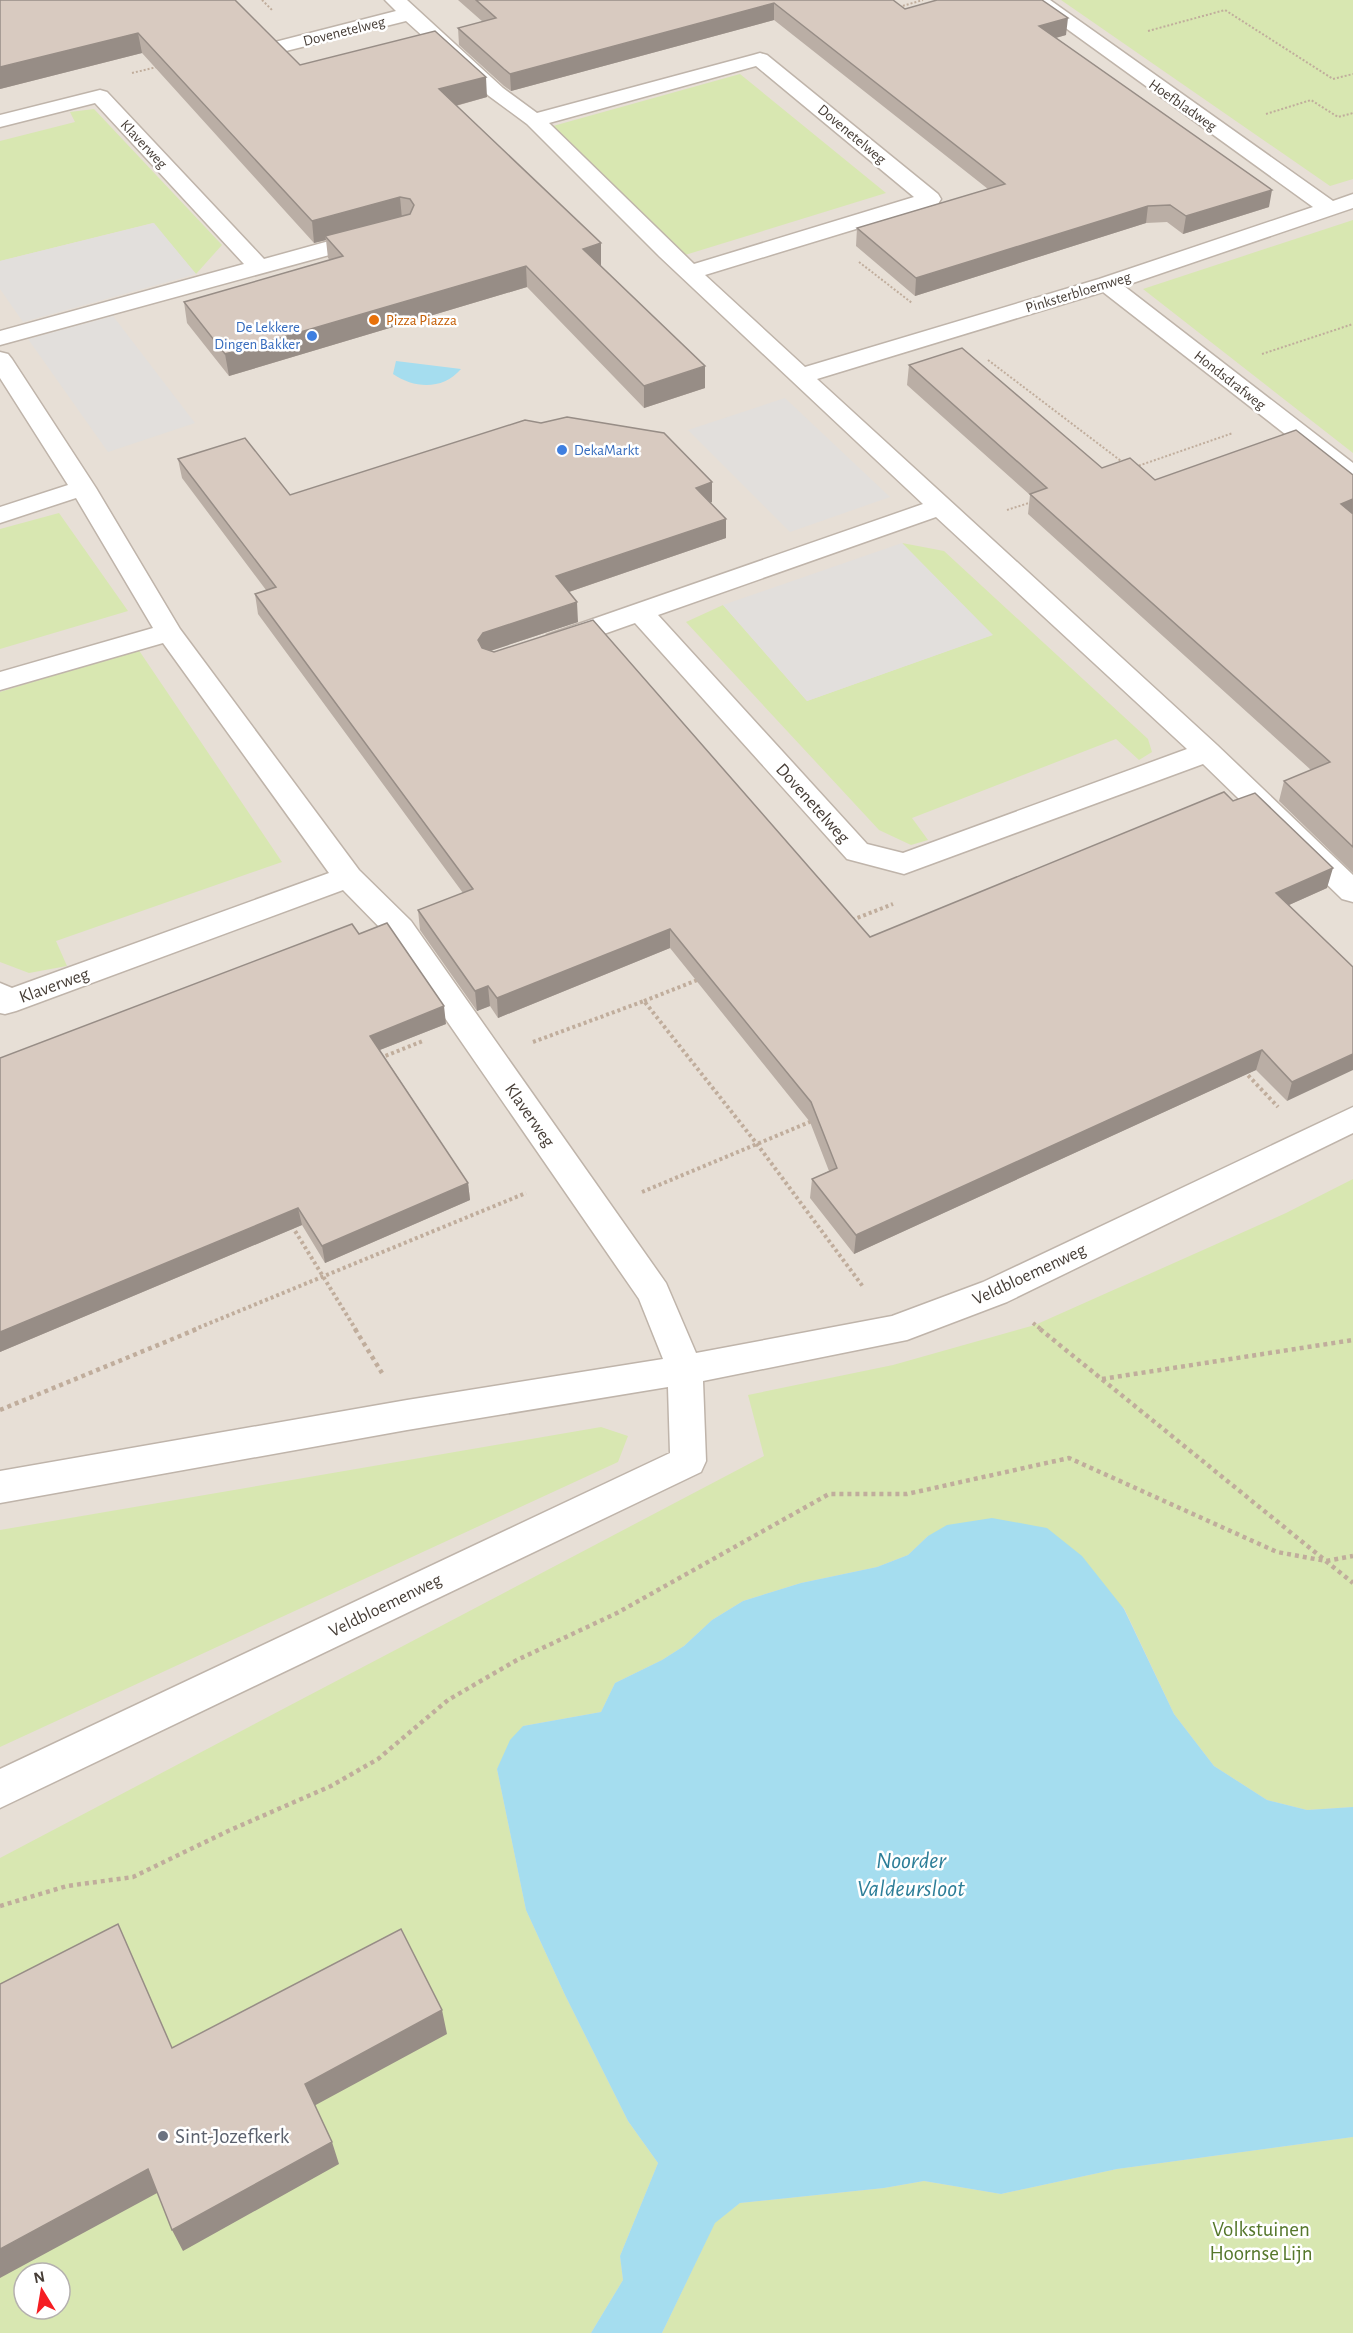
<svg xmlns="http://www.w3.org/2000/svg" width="1353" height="2333" viewBox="0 0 1353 2333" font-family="'Alegreya Sans',sans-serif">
	<rect width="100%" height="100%" fill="#f3eee8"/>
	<path fill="#e7dfd6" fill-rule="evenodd" d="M0 0H1353V2333H0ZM24 2273H60V2309H24Z"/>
	<path fill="#d8e7b1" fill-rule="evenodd" d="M1061 0H1353V179L1330 186Z
		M740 74 886 193 685 255 553 126Z
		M94 109 222 245 196 274 153 223 0 261V141L75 122 70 112Z
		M1353 220V453L1143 289Z
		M59 513 128 611 0 649V529Z
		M902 543 944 551 1148 739 1152 752 1139 760 1116 739 912 818 928 840 911 845 879 830 686 622 723 605 807 701 992 635Z
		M138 649 282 862 56 941 67 966 29 973 0 962V692Z
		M1353 1179V1807L1307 1810 1267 1800 1214 1766 1174 1714 1124 1608 928 1536 908 1555 877 1567 801 1583 743 1601 712 1620 684 1646 662 1660 615 1683 601 1712 523 1726 497 1769 526 1910 565 1995 628 2121 658 2163 620 2256 623 2280 591 2333H0V1858L764 1456 748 1395 893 1365 1035 1325 1286 1213ZM24 2273H60V2309H24Z
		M601 1427 628 1436 618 1462 0 1747V1530Z
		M1353 2137V2333H662L715 2222 740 2203 884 2188 924 2181 1001 2194 1117 2169Z"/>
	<path fill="#e2dfdc" d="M154 223 196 274 23 322 0 289V261Z
		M113 316 195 423 108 452 28 339Z
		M785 398 890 497 790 532 688 430Z
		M902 543 993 635 807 701 723 605Z"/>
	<path fill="#a5ddef" d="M396 361 461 369C443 390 415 389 393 374Z
		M992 1518 1047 1528 1082 1556 1124 1609 1174 1714 1214 1766 1267 1800 1307 1810 1353 1807V2137L1117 2169 1001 2194 924 2181 884 2188 740 2203 715 2223 662 2333H591L623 2280 620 2256 658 2163 628 2121 565 1995 526 1910 497 1769 510 1740 523 1726 601 1712 615 1683 662 1660 684 1646 712 1620 743 1601 801 1583 877 1567 908 1555 928 1536 947 1525Z"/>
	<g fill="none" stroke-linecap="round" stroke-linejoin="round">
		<g stroke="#bfb4aa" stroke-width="3">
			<path id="minor" d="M385 0H407L503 88 537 113 753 55 760 53 767 55 938 194 941 199 938 204 705 275 805 367 1099 279 1313 207 1027 0H1050L1333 201 1353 194V208L1124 286 1353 463V483L1344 480 1103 292 817 379 1217 745 1353 875V902L1342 899 1203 764 904 874 847 859 635 623 567 647 557 650 547 647 543 641 547 635 923 504 660 257 527 124 489 96 406 21 278 53 271 51 268 47 271 43 396 11ZM756 66 914 197 694 264 549 123ZM936 517 1187 749 903 853 867 844 658 615Z
				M100 90 107 92 264 259 369 230 377 232 380 237 377 242 0 345V331L244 264 95 103 0 127V115Z
				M0 352 8 354 12 359 96 488 180 629 359 870 411 921 666 1283 696 1353 892 1316 983 1282 1353 1107V1133L1007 1302 907 1340 703 1381 706 1461 701 1472 0 1808V1769L670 1453 668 1387 407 1430 0 1503V1471L407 1400 663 1359 639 1299 389 937 343 890 16 1011 5 1014 0 1013V983L12 988 329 873 163 643 0 690V672L153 628 76 498 0 523V507L68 485 0 378Z"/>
		</g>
		<path stroke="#c0ad9c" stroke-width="2" stroke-dasharray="2 2" stroke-linecap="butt" d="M262 0 272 10
			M899 7 923 0
			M1148 31 1225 10 1333 79 1353 74
			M132 73 157 67
			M1266 114 1311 100 1338 117 1353 113
			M859 262 912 303
			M1262 354 1353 324
			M988 360 1125 464
			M1135 467 1233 433
			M1007 510 1032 502"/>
		<path stroke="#c0ad9c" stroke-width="4" stroke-dasharray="3 3" stroke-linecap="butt" d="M852 920 893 904
			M644 1001 700 979
			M533 1042 644 1001 757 1144 864 1288
			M380 1058 423 1041
			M1244 1071 1278 1107
			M642 1192 812 1121
			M292 1226 356 1330
			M1033 1323 1042 1330
			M193 1330 526 1193"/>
		<path stroke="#c0ad9c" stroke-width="4.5" stroke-dasharray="4 4" stroke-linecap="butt" d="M355 1329 382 1373
			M1040 1329 1353 1583
			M1102 1379 1353 1340
			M0 1410 197 1329
			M0 1906 67 1886 133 1877 228 1831 331 1786 378 1759 448 1700 517 1660 617 1613 829 1494H907L1069 1458 1277 1552 1326 1561 1353 1556"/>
		<use href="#minor" fill="#fff" fill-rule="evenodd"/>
	</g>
	<path fill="#baaea5" d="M0 0 300 65 487 97 456 106 600 265 705 366V388L644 408 527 287 229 376 187 323 184 302 330 260 328 258 326 240 314 243 142 53 0 89Z
		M458 0H893L905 9 1066 35 1056 38 1269 207 1183 234 1167 222 1146 223 915 296 856 246 857 228 988 189 774 20 511 91 504 86 459 45 458 28 483 22Z
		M909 365 1102 468 1155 480 1353 475V873L1279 801 1284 781 1311 770 1028 514 1030 495 907 385Z
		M178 459 290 495 712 482V502L710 503 726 538 569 592 578 622 490 651 870 937 1327 888 1289 905 1353 967 1287 1101 1256 1070 854 1254 810 1198 812 1179 829 1171 810 1122 670 948 498 1018 490 1006 477 1011 420 930 418 910 463 893 258 614 255 594 266 590 182 478Z
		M359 934 446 1024 380 1050 468 1183 470 1200 325 1263 302 1225 0 1352V1058Z"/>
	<path fill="#978d86" d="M774 3V20L511 91 510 74Z
		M1068 18 1066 35 1037 43 1039 26Z
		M138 33 142 53 0 89V67Z
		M486 77 487 97 440 110 439 89Z
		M1272 190 1269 207 1183 234 1186 216Z
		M400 197 402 219 325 236 326 240 314 243 312 221Z
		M1148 206 1146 223 915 296 916 278Z
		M601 243V265L584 270 583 249Z
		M526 266 527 287 229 376 225 354Z
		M705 366V388L644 408V386Z
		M712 482V502L696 508V488Z
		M1353 499V517L1341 504Z
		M726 519V538L557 596 556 576Z
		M577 602 578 622 484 653 478 640 483 633Z
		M1333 868 1327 888 1271 913 1276 893Z
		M670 929V948L498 1018 497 998Z
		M488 986 490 1006 477 1011 475 991Z
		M444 1006 446 1024 372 1053 370 1036Z
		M1262 1050 1256 1070 854 1254 856 1235Z
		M1353 1054V1070L1287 1101 1292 1082Z
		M468 1183 470 1200 325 1263 322 1246Z
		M298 1208 302 1225 0 1352V1332Z
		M442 2010 447 2034 312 2107 305 2084Z
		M332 2142 339 2164 183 2251 172 2230Z
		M148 2169 159 2192 0 2278V2249Z"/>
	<path fill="#d8cac0" stroke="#978d86" stroke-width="1.5" d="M0 0H235L300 65 435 31 486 77 439 89 601 243 583 249 705 366 644 386 526 266 225 354 184 302 343 256 325 236 410 214 414 205 410 199 400 197 312 221 138 33 0 67Z
		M476 0H893L905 9 937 0H1042L1068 18 1039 26 1272 190 1186 216 1170 205 1148 206 916 278 857 228 1005 184 774 3 510 74 504 69 458 28 496 18Z
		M962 348 1102 468 1130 458 1155 480 1296 430 1353 475V499L1341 504 1353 514V847L1284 781 1330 762 1030 494 1047 488 909 365Z
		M567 417 664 433 712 482 696 488 726 519 556 576 577 602 483 633 478 640 482 648 494 652 593 620 870 937 1224 792 1233 801 1255 793 1333 868 1276 893 1353 967V1054L1292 1082 1262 1050 856 1235 812 1179 837 1168 811 1102 670 929 497 998 488 986 475 991 418 910 473 889 255 594 276 587 178 459 245 438 290 495 525 420 541 423Z
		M387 923 444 1006 370 1036 468 1183 322 1246 298 1208 0 1332V1058L352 924 359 934Z
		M118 1924 172 2048 401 1929 442 2010 305 2084 332 2142 172 2230 148 2169 0 2249V1984Z"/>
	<circle fill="#e8710a" stroke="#fff" stroke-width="2" cx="374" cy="320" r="6"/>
	<g fill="#3f7fe0" stroke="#fff" stroke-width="2">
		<circle cx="312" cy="336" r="6"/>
		<circle cx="562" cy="450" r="6"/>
	</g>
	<circle fill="#6b7280" stroke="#fff" stroke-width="2" cx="163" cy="2136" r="6"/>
	<g text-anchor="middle" stroke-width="5" stroke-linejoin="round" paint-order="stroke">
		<g font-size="15" fill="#463d36" stroke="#fff">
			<text transform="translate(344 31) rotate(-14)" y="5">Dovenetelweg</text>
			<text transform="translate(1183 105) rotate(35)" y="5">Hoefbladweg</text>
			<text transform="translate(852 134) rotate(40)" y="5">Dovenetelweg</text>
			<text transform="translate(144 144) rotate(47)" y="5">Klaverweg</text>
			<text transform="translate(1078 292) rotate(-17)" y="5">Pinksterbloemweg</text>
			<text transform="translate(1230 380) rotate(38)" y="5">Hondsdrafweg</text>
		</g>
		<g font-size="15" fill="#c56008" stroke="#fff" text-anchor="start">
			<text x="386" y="325">Pizza Piazza</text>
		</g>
		<g font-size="15" fill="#366cbe" stroke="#fff" text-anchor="end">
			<text x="300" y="332">De Lekkere<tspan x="300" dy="17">Dingen Bakker</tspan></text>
			<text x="574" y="455" text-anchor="start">DekaMarkt</text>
		</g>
		<g font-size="18" fill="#463d36" stroke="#fff">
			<text transform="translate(813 803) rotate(48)" y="6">Dovenetelweg</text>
			<text transform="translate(54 985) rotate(-20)" y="6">Klaverweg</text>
			<text transform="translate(530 1115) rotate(55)" y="6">Klaverweg</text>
			<text transform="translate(1029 1274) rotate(-25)" y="6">Veldbloemenweg</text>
			<text transform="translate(385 1605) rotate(-26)" y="6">Veldbloemenweg</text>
		</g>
		<g font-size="21" fill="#5b616d" stroke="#fff" text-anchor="start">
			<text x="175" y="2143">Sint-Jozefkerk</text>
		</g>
		<g font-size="21" fill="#55772b" stroke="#fff">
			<text x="1261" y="2236">Volkstuinen<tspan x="1261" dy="24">Hoornse Lijn</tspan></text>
		</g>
		<g font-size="24" font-style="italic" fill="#2d7e98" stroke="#fff">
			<text x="911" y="1868">Noorder<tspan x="911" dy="28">Valdeursloot</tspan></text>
		</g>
	</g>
	<g transform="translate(42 2291) rotate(349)"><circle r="28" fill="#ffffff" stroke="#b5b1af" stroke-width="1.5"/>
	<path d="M0-4.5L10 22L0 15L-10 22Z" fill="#f51d22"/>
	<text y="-9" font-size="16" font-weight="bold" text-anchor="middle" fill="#463d36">N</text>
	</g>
</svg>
